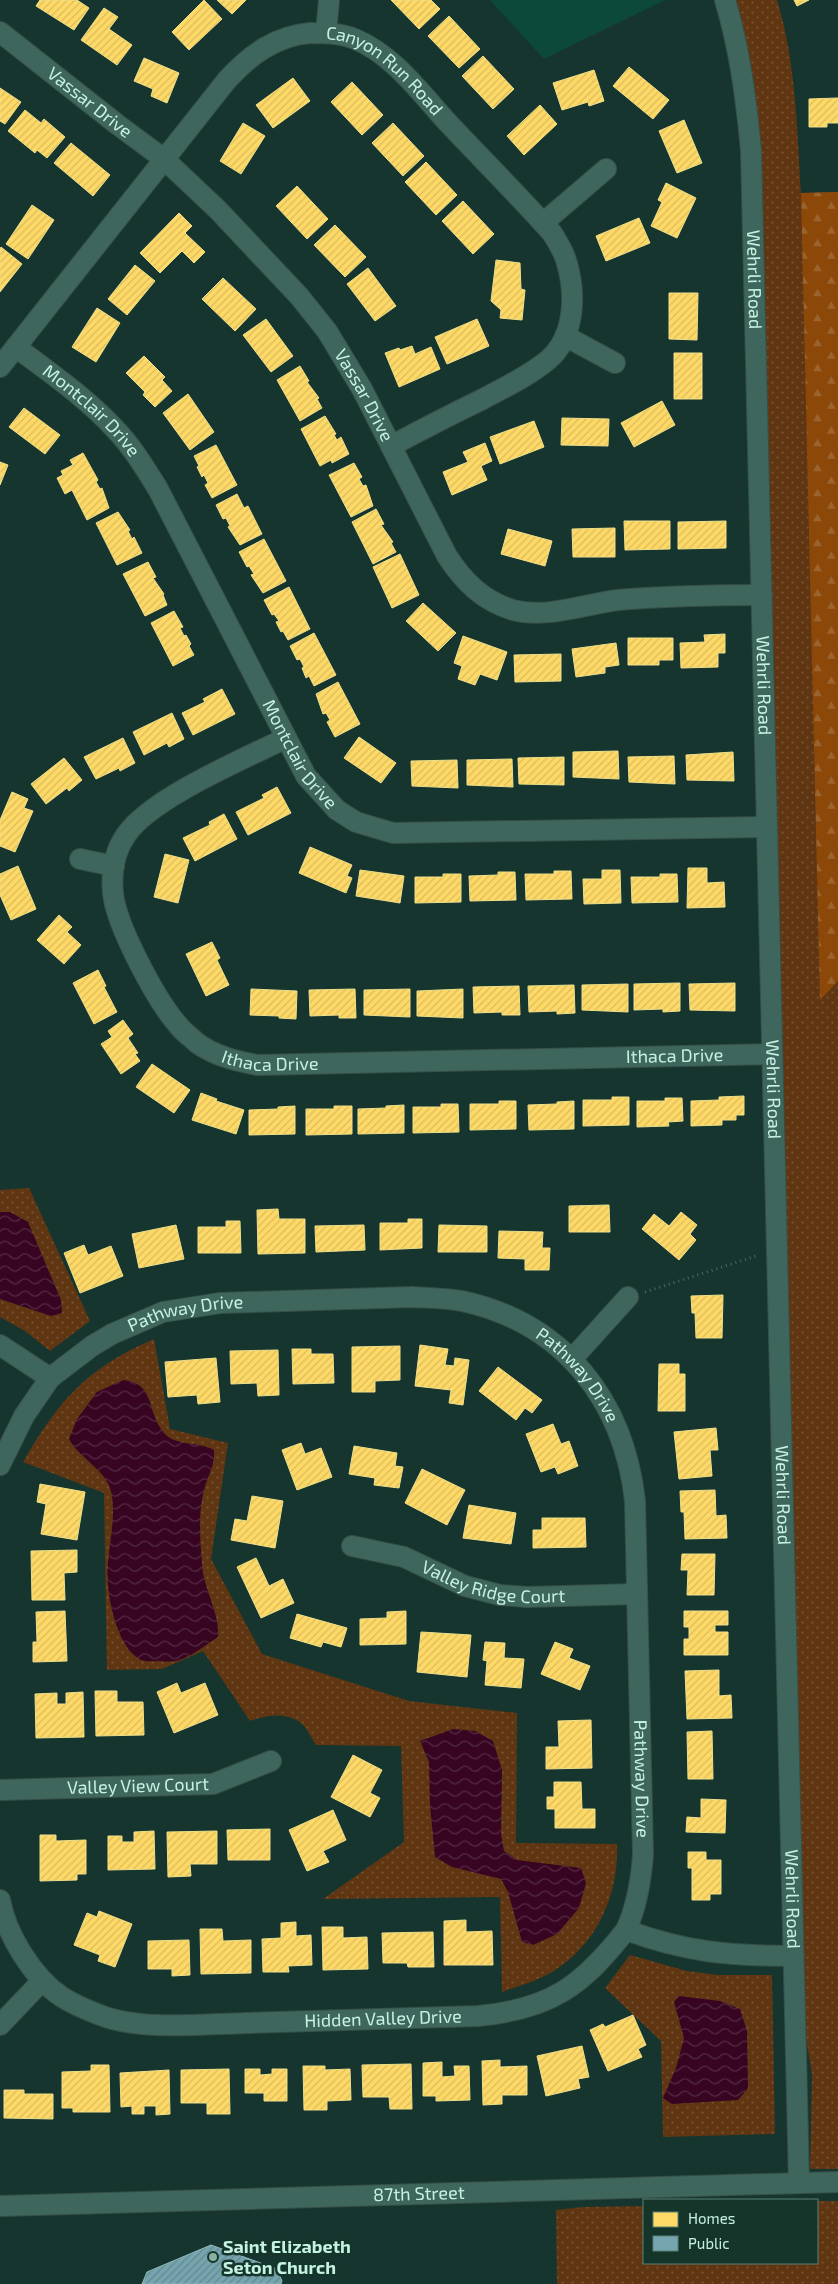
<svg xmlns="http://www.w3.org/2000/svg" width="838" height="2284" viewBox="0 0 838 2284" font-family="'Exo 2',sans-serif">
	<defs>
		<pattern id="grass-dots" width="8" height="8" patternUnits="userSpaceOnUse" patternTransform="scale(1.25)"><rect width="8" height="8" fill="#603512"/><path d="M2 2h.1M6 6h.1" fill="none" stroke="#755334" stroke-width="1.8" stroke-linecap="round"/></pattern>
		<pattern id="forest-firs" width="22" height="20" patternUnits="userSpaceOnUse" patternTransform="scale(1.25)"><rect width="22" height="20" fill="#8c4809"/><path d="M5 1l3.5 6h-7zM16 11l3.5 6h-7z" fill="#9b632d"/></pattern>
		<pattern id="water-waves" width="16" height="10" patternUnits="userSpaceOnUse" patternTransform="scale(1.25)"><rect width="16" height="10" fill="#370522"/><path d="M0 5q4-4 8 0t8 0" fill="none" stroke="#522a42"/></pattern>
		<pattern id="homes-hatch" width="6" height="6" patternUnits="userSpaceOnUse" patternTransform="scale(1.25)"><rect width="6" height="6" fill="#ffd966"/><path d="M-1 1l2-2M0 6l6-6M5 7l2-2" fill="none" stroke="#d8bc5f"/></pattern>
		<pattern id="public-hatch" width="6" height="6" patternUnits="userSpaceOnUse" patternTransform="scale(1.25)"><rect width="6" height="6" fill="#76a5af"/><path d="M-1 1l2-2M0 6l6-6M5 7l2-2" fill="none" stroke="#64898f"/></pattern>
	</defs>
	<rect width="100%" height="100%" fill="#16352e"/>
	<path fill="#0d493a" d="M490 0H665L544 59Z"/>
	<path fill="url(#grass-dots)" d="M725 0H777C796 62 797 129 801 193L838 192V2169H810L812 2074 792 1956 751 150Z
		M29 1188 90 1321 50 1351 25 1331 0 1317V1190Z
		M154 1339 170 1429 228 1443 211 1559 262 1654 409 1701 517 1713 516 1843 617 1844C619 1895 597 1945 552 1972 537 1981 519 1986 502 1992L500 1897 323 1899 404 1842 401 1746 316 1745C312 1739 308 1730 303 1725 289 1711 266 1715 250 1721L203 1651 162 1669 107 1670 104 1493 23 1462C59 1400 87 1368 154 1339Z
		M630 1955 687 1971 718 1975H772L775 2134 663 2137 661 2041 605 1988Z
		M817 2201H838V2284H557L556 2210 583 2207 644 2206V2263H817Z"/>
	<path fill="url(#forest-firs)" d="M838 192V981L820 1000 801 193Z"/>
	<path fill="url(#water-waves)" d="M0 1212H10L28 1222 61 1300 62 1313 51 1316 0 1299Z
		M123 1380C154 1383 147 1408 161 1429 173 1448 196 1440 214 1450 215 1467 208 1474 204 1490 198 1513 200 1540 202 1563 203 1589 220 1612 218 1637 207 1644 195 1654 182 1659 176 1662 166 1662 160 1661 154 1661 146 1662 141 1660 115 1647 105 1589 108 1563 110 1539 116 1515 111 1491 106 1470 78 1457 69 1439L77 1419 97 1392Z
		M453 1729 475 1731 493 1741 502 1770 501 1834 504 1851 517 1860 581 1868 586 1883 579 1908 557 1934 533 1945 522 1942 508 1892 501 1879 452 1867 435 1857 430 1805 429 1762 420 1741Z
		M679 1996 720 2001 740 2009 747 2031 748 2088 738 2100 672 2104 663 2098 676 2068 684 2038 674 2002Z"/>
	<path fill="url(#homes-hatch)" stroke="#eee08b" d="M40 0H77L89 8 74 30 36 6Z
		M204 0 222 19 189 50 172 32Z
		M217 0H246L232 14Z
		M391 0H431L440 9 419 29Z
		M794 0H809L797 6Z
		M104 8 118 17 109 29 132 45 117 65 81 40Z
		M449 16 480 49 459 68 428 36Z
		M483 56 514 89 493 109 462 76Z
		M144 58 179 73 167 103 151 96 153 89 134 81Z
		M629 67 669 100 653 119 613 86Z
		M594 70 604 101 589 106 588 102 562 110 553 83Z
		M293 78 310 101 273 128 256 105Z
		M352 82 383 115 362 135 331 102Z
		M0 88 21 102 5 124 0 121Z
		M838 98V123H827V127H809V99Z
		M540 105 557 124 524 155 507 136Z
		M25 110 41 123 44 119 65 137 47 158 37 150 35 153 8 131Z
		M684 120 702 163 677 173 659 131Z
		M243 123 265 136 241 174 220 161Z
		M393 123 424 156 403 176 372 143Z
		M71 143 110 175 93 196 54 163Z
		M426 162 457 195 436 215 405 182Z
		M666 183 696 198 677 238 651 226 662 202 658 200Z
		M297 186 328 219 307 239 276 206Z
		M463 201 494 234 473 254 442 221Z
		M32 205 54 220 28 259 6 244Z
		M179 213 192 226 185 233 205 252 194 263 182 251 160 273 140 253Z
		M639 218 650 243 606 261 596 236Z
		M335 225 366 257 345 277 314 245Z
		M1 247 22 264 0 292V249Z
		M496 260 520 263 521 289 525 290 522 320 500 318 501 310 491 301Z
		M135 265 155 281 127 315 108 299Z
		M368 268 396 306 375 321 347 284Z
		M223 278 256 309 235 331 202 299Z
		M669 293H698L697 340 669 339Z
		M97 308 120 323 96 362 72 347Z
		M266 319 293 356 271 372 243 335Z
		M477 319 489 346 447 364 435 337Z
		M412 346 415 354 431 347 440 369 399 387 385 353 399 348 400 350Z
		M674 353H702V399H674Z
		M144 356 165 377 162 380 172 391 155 407 143 395 145 392 126 373Z
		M300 366 309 381 307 382 319 398 317 399 322 408 300 421 277 380Z
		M188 394 214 432 190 450 163 413Z
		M662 401 675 425 634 447 621 423Z
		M24 408 60 435 45 454 9 427Z
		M325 416 336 434 334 435 337 440 341 437 349 454 332 463 331 460 320 466 301 429Z
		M562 418 609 419 608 446 561 445Z
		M534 421 544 447 500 464 490 437Z
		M485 443 492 461 481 466 487 480 452 495 443 472 468 462 463 452Z
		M216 445 237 485 212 498 205 485 208 483 204 475 202 477 197 467 199 466 194 456Z
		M83 453 98 480 96 482 100 489 102 488 109 508 87 520 72 490 65 494 57 478 63 475 61 471 73 465 70 460Z
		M0 462 8 465 0 485Z
		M354 463 362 477 359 479 363 486 366 485 373 506 351 517 329 475Z
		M237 494 244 508 248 506 262 534 240 545 228 527 230 526 226 518 223 519 216 505Z
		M376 509 384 524 381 525 393 542 391 543 396 552 373 564 352 522Z
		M118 512 130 530 128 531 132 539 134 537 142 553 117 565 96 523Z
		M624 521H670V549L625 550Z
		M726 521V548L678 549V522Z
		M615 528V557H573L572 529Z
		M508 529 552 541 545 566 501 554Z
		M264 539 286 581 263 593 251 575 254 574 249 566 247 567 239 552Z
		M400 554 419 595 392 608 373 567Z
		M148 562 156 577 153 578 164 594 163 595 167 605 145 616 123 574Z
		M289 587 310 629 288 640 283 631 281 632 276 622 279 621 274 614 272 615 264 600Z
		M423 603 456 633 438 651 406 621Z
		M174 611 183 627 180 628 184 636 186 635 191 644 189 646 194 655 173 666 151 623Z
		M314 633 336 675 314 686 309 676 306 678 302 668 304 667 300 659 297 660 290 646Z
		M725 634V653H718V667L681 668 680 643 705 642 704 635Z
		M463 636 507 652 497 680 480 674 475 685 458 679 462 666 454 663Z
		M628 638H673V660H659V665H628Z
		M616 643 619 665 605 667V673L576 677 572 649Z
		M561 654V681L515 682 514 655Z
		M338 682 360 724 335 737 327 722 330 720 326 713 323 714 316 694Z
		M222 689 235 714 193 735 182 713 205 702 203 699Z
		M172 713 184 739 169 747 167 743 144 755 133 732Z
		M359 737 396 763 381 783 344 758Z
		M123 738 135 763 120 771 119 768 96 779 84 757Z
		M618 751 619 779 573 777V752Z
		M733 752 734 781 687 780 686 755Z
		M674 756 675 784 629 782 628 757Z
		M564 757V785L519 784 518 758Z
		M64 758 82 780 69 791 67 788 46 804 31 784Z
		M512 759 513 787 467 785V760Z
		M457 760 458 788 412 786 411 761Z
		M277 787 291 813 248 835 236 812 264 798 262 795Z
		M12 792 28 799 24 808 33 811 15 852 0 846V820Z
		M224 814 237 839 195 861 183 838 210 825 209 822Z
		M310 847 352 865 347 876 352 878 346 893 299 873Z
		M165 854 189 860 178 903 154 897Z
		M18 866 36 909 11 920 0 895V874Z
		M688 868H707V883L724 882 725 907 687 908Z
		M360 870 404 876 400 903 356 896Z
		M602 870H620L621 903 584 904 583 879H602Z
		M554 871H571L572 899 526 900 525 874H554Z
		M498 872H515L516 900 470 901 469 876 498 875Z
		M443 874H461V902L415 903V877H443Z
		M660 874H677L678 902 632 903 631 877H660Z
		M59 915 72 927 67 932 81 945 64 964 37 940Z
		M212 942 220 958 217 960 229 985 206 996 186 954Z
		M98 970 106 986 104 987 117 1012 94 1024 73 983Z
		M680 983V1011L663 1012V1009L634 1010V984Z
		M735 983V1011L690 1010 689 984Z
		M628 984V1012L582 1010V985Z
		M574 985 575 1013 557 1014V1011L529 1012 528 986Z
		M519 986 520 1015H502V1012L474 1013 473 987Z
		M251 989 297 991 296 1019 279 1018V1016L250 1015Z
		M355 989 356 1018H339V1015L310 1016 309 990Z
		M410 989V1017L364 1015V990Z
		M463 989V1018L417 1016V991Z
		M123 1020 133 1034 128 1038 138 1053 135 1054 140 1061 121 1074 101 1044 112 1037 108 1031Z
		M152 1064 190 1090 174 1113 136 1087Z
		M201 1093 217 1099 216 1101 244 1110 236 1134 192 1120Z
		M744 1096V1115H736V1120H722V1125L691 1126V1101L719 1100V1097Z
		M612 1097H629V1125L583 1126V1100H612Z
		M665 1098H682L683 1121 668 1122 669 1126 637 1127V1101H665Z
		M499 1101H516V1129L470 1130V1104H499Z
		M574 1101V1129L529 1130 528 1105 557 1104V1102Z
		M441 1104H458L459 1132 413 1133V1107H441Z
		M404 1105V1133L358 1134V1109L386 1108V1106Z
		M295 1106V1134L249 1135V1110L278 1109V1107Z
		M334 1106H352V1134L306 1135V1109H334Z
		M609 1205 610 1232H569V1206Z
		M278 1209 279 1219H305V1253L258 1254 257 1210Z
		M681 1212 697 1225 690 1234 696 1240 679 1260 642 1229 654 1214 669 1226Z
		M408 1219H422V1248L380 1250V1223H408Z
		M226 1221H240L241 1253H198V1227H226Z
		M176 1225 184 1259 139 1268 132 1234Z
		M364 1225 365 1250 316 1252 315 1226Z
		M439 1225 487 1226V1252H438Z
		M499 1231 543 1232 542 1248H550L549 1270H525V1259L498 1258Z
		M84 1245 88 1255 111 1246 123 1276 80 1293 64 1253Z
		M723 1295 722 1338H696L695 1313H692L691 1296Z
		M420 1345 448 1349 445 1365 454 1366 455 1358 469 1360 463 1405 449 1403 451 1390 415 1386Z
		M400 1346V1380L375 1381V1392H352V1347Z
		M292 1349H311V1354H333L334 1383 293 1384Z
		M278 1350 279 1395 258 1396 257 1383 231 1384 230 1351Z
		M216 1358 220 1402 198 1404 197 1395 168 1397 165 1362Z
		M659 1364H679V1374H685V1411H658Z
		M498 1367 542 1400 532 1413 525 1408 516 1420 479 1391Z
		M553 1424 561 1444 569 1441 578 1466 558 1474 555 1467 541 1472 526 1434Z
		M716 1428 718 1450H710L712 1476 679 1479 674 1432Z
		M301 1443 305 1454 321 1448 332 1477 297 1490 282 1450Z
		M354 1446 397 1453 395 1466 403 1467 399 1488 374 1485 375 1478 349 1474Z
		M422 1469 465 1490 447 1525 405 1503Z
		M40 1484 85 1492 77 1540 41 1534 46 1504 37 1502Z
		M715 1490 716 1516 726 1515 727 1538 685 1539 684 1512H681L680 1491Z
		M252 1496 283 1501 275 1548 231 1540 235 1519 247 1521Z
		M469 1505 516 1513 511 1544 463 1538Z
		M542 1518H585L586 1547 533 1548V1530H542Z
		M77 1550V1572L64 1573 65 1600H32L31 1551Z
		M682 1554H715L714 1595H687L688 1570H681Z
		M256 1558 269 1586 283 1579 294 1603 261 1618 237 1567Z
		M65 1611 67 1661 33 1662V1642H37L36 1612Z
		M406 1611V1644L360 1645V1619L387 1618V1612Z
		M684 1611H728V1625H715V1632H728V1655H684V1639H689V1627H684Z
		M297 1614 347 1628 341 1647 323 1642 321 1647 290 1638Z
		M421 1632 471 1635 467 1677 417 1672Z
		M485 1642 505 1643 504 1658 524 1659 521 1688 485 1685 487 1661 483 1660Z
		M555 1642 573 1649 569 1658 590 1666 580 1690 541 1674Z
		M719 1670V1696L731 1695 732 1718 687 1719 685 1671Z
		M177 1683 181 1693 205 1683 218 1715 174 1733 157 1692Z
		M95 1691H117V1702H143L144 1735 96 1736Z
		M83 1692 84 1737 36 1738 35 1694 57 1693V1704H66V1693Z
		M591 1720 592 1768 546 1769V1747H559L558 1721Z
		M712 1731 713 1779H688L687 1732Z
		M353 1755 382 1770 370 1793 380 1798 370 1817 331 1797Z
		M554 1782H581L582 1809H595V1828H555V1809H547V1797H554Z
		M701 1799 726 1800 725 1833 686 1832 687 1817 701 1818Z
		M333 1810 346 1840 323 1851 329 1862 307 1871 289 1830Z
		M270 1829V1860H228L227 1830Z
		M154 1831 155 1869 108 1870V1836H122V1842H134V1832Z
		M217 1831V1864H190L191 1876 168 1877 167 1832Z
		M40 1835H56V1841L86 1840V1874H77V1880L40 1881Z
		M688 1852H706V1860H721V1894H710V1900H692V1868H688Z
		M99 1911 132 1924 115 1967 98 1961 100 1955 74 1945 87 1913 97 1917Z
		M466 1920V1932L492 1931 493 1965H444V1921Z
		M296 1922V1936L311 1935 312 1965 288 1966 289 1972H263L262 1939 281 1938V1923Z
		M322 1927H343V1938L367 1937 368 1969 323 1970Z
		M200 1929H222L223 1941 251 1940V1973L201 1974Z
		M433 1932 434 1967H408L407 1963H383L382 1933Z
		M189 1940 190 1975 172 1976V1969H148V1941Z
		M633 2015 646 2045 638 2049 642 2057 608 2071 590 2030 603 2024 605 2027Z
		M582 2046 589 2077 578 2079 580 2088 546 2096 537 2056Z
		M500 2060V2067L527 2066V2095H502V2104L483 2105 482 2061Z
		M442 2062V2077L455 2076 454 2066H469L470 2100 436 2101V2096H423V2063Z
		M411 2064 412 2109H390L389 2097H363L362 2065Z
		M91 2065H109L110 2112H73V2108H62V2072L91 2071Z
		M303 2066H325V2070L350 2069 351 2100 327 2101V2110H304Z
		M229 2069 230 2114H207V2103H181V2070Z
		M245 2069H260V2075L272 2074V2069H287V2101H264V2093H245Z
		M169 2070 170 2114 156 2115V2106H144V2114H132V2106L121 2107 120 2073Z
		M4 2090H24V2094H53V2119L4 2118Z"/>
	<path fill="url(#public-hatch)" stroke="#8ebcbe" d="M211 2245 277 2269 282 2281 281 2284H142L147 2272Z"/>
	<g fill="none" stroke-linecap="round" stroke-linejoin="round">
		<g stroke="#365048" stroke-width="22">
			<g id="street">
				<path id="s1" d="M725 0C740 50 746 99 751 150L799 2183"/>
				<path id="s2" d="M0 32 118 125 164 159 218 210 299 296 327 331 362 389 447 556C464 582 483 601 513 610 546 619 585 604 618 600 666 596 714 595 762 595"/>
				<path d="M326 33 329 0"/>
				<path d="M543 223 606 169"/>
				<path d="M565 336 615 363"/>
				<path id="s3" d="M16 347C50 373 87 398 116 430 133 448 145 468 158 489L306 776 337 810 356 822 393 833 767 827"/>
				<path id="s4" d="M0 367 227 80C250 55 275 36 310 33 325 33 341 33 355 39 394 55 422 95 450 125 484 161 519 196 552 233 557 241 563 250 566 260 576 292 576 336 548 360 529 376 505 387 483 399 452 414 421 430 391 446"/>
				<path id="s5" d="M286 738C244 759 151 798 126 835 114 852 111 873 113 893 116 925 156 1000 178 1025 183 1032 191 1037 197 1043 215 1056 236 1061 257 1065L772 1054"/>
				<path d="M80 859 114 866"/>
				<path d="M0 1345 50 1378"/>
				<path d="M572 1359 628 1297"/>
				<path id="s6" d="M0 1465 24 1416 50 1378 92 1346 112 1334 163 1312 220 1303 412 1297C429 1298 446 1298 462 1301 564 1323 624 1401 635 1501L643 1855C641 1881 637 1906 626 1930"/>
				<path id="s7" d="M352 1546 404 1557 465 1586 500 1595 527 1597 637 1594"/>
				<path id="s8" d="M0 1790 213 1784 271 1761"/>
				<path id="s9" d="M0 1900C6 1934 33 1978 62 1997 73 2004 87 2010 100 2015 140 2031 203 2024 247 2023 324 2021 401 2018 478 2016 551 2009 582 1986 626 1930 685 1952 730 1956 792 1956"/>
				<path d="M0 2025 42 1981"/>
				<path id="s10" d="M0 2206 838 2182"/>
			</g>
		</g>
		<path stroke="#496860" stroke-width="3" stroke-dasharray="1 4" stroke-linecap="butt" d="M645 1292 756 1256"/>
		<use href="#street" stroke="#3f665d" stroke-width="20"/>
	</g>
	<circle fill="#88b0a3" stroke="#15352b" stroke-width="2" cx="213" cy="2257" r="5"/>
	<g text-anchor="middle" stroke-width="5" stroke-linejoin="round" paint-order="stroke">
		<g font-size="18" fill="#c5f2e2" stroke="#15352b">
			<text dy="6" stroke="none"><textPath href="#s4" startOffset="551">Canyon Run Road</textPath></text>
			<text dy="6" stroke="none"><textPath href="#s2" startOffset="114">Vassar Drive</textPath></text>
			<text dy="6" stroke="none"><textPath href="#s1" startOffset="282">Wehrli Road</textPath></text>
			<text dy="6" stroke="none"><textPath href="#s2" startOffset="519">Vassar Drive</textPath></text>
			<text dy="6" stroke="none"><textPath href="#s3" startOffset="99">Montclair Drive</textPath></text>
			<text dy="6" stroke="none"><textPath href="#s1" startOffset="688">Wehrli Road</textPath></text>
			<text dy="6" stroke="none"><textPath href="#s3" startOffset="504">Montclair Drive</textPath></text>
			<text dy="6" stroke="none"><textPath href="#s5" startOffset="906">Ithaca Drive</textPath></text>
			<text dy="6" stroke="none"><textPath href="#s5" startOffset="501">Ithaca Drive</textPath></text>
			<text dy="6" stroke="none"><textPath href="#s1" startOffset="1092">Wehrli Road</textPath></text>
			<text dy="6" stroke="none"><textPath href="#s6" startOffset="254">Pathway Drive</textPath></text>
			<text dy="6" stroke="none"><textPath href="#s6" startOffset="674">Pathway Drive</textPath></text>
			<text dy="6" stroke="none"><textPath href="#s1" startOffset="1498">Wehrli Road</textPath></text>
			<text dy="6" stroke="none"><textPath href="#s7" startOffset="148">Valley Ridge Court</textPath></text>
			<text dy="6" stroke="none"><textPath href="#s6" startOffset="1094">Pathway Drive</textPath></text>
			<text dy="6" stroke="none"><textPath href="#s8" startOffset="138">Valley View Court</textPath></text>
			<text dy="6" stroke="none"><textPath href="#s1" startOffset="1902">Wehrli Road</textPath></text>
			<text dy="6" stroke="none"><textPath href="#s9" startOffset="444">Hidden Valley Drive</textPath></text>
			<text dy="6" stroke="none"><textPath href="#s10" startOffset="419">87th Street</textPath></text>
		</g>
		<g font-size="18" font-weight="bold" fill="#c5f2e2" stroke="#15352b" text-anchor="start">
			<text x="223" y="2253">Saint Elizabeth<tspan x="223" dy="21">Seton Church</tspan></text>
		</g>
	</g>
	<rect x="643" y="2199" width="175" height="65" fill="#15352b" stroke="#5b8174"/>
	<rect x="653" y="2212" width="25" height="15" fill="#ffd966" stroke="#5b8174"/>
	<text x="688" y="2224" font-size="15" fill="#c5f2e2">Homes</text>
	<rect x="653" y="2236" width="25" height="15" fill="#76a5af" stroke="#5b8174"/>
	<text x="688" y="2249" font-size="15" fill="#c5f2e2">Public</text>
</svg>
